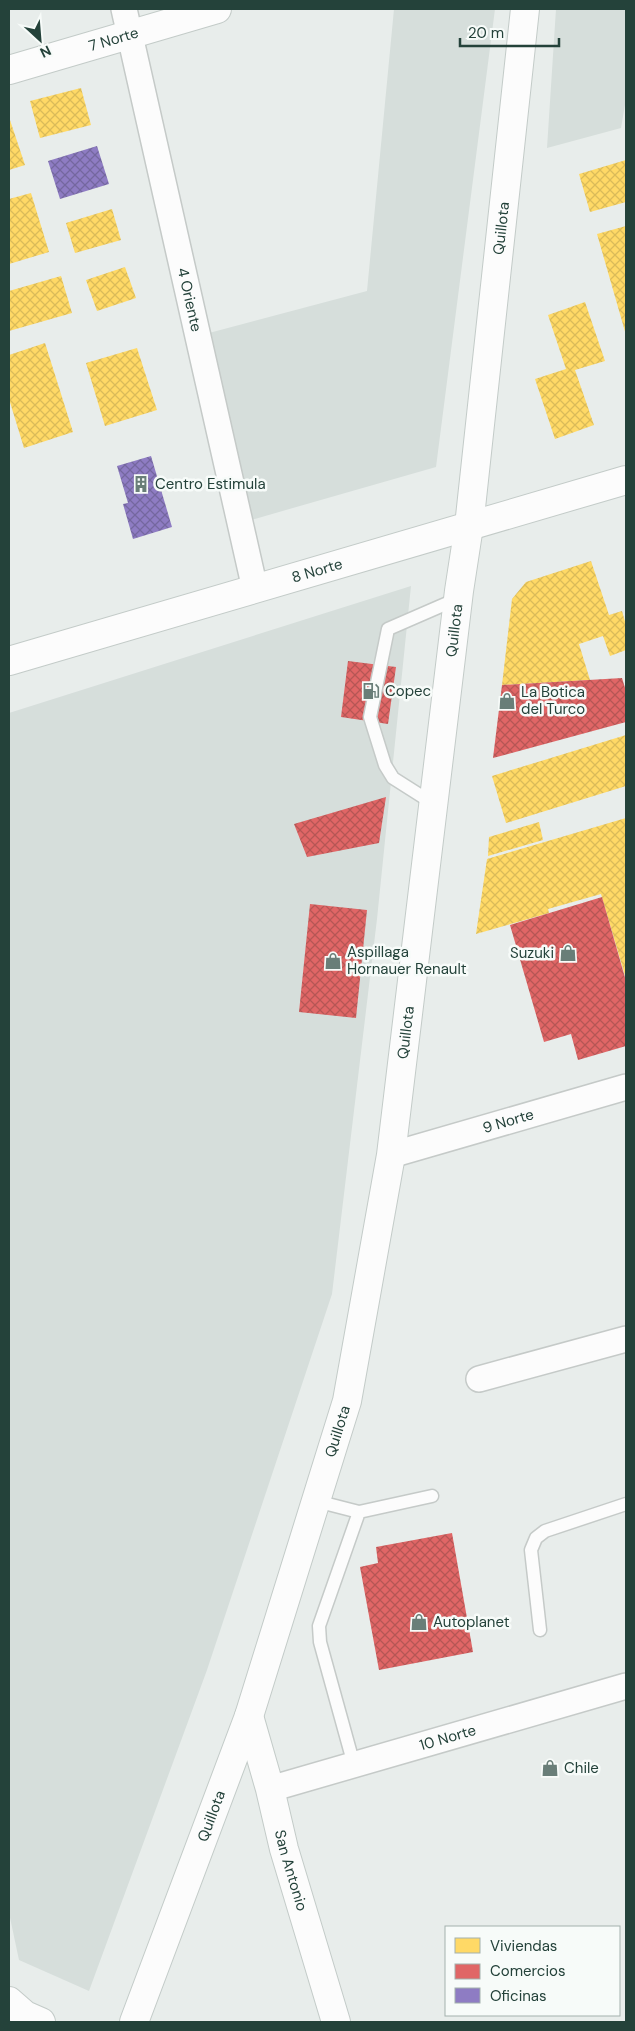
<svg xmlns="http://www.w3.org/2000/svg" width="635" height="2031" viewBox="0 0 635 2031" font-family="'DM Sans',sans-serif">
	<defs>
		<pattern id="homes-cross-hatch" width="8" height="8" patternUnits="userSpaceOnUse" patternTransform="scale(1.25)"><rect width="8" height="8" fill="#ffd966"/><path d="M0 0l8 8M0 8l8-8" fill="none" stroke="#dabb59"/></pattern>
		<pattern id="shops-cross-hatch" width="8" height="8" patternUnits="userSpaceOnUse" patternTransform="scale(1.25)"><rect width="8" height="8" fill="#e06666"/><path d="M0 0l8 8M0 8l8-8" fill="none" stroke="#b55655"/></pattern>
		<pattern id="offices-cross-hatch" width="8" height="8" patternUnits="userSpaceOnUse" patternTransform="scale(1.25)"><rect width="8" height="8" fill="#8e7cc3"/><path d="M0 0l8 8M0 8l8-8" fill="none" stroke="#74679f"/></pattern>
	</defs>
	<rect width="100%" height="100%" fill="#e8edeb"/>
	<path fill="#d6dedb" d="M394 9H495L436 467 251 520 209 333 367 291Z
		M556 9H626V99L621 128 547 148Z
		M411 586 377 919 332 1294 207 1670 89 1991 19 1960 9 1913V713Z"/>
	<path fill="url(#homes-cross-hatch)" d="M81 88 91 125 40 138 30 101Z
		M9 117 25 165 9 170Z
		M626 160V202L590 212 579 174Z
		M31 193 49 252 9 264V199Z
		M112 209 121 240 75 253 66 223Z
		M626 226V335L597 234Z
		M125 267 136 298 97 311 86 280Z
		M61 276 72 313 9 331V291Z
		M585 302 605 361 575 370 594 425 555 439 535 379 566 369 548 315Z
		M45 343 73 432 24 448 9 399V355Z
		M137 348 157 410 105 426 86 363Z
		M591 561 609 615 622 611 626 625V650L610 656 603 636 579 644 590 680 502 685 512 599 526 582Z
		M626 735V786L506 823 492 776Z
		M626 818V979L601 894 548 909 549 913 476 934 487 859Z
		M539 822 543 840 488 856 489 837Z"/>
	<path fill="url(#shops-cross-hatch)" d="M348 661 396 667 388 724 341 717Z
		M622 678 626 691V722L493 758 502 685Z
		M386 797 379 843 307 857 294 824Z
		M602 897 626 981V1046L578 1060 571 1034 544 1042 510 925Z
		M310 904 367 910 356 1018 299 1012Z
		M452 1533 473 1652 379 1670 360 1567 378 1563 376 1547Z"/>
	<path fill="url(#offices-cross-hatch)" d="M97 146 109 184 60 199 48 161Z
		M151 456 172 527 133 539 123 504 128 503 117 466Z"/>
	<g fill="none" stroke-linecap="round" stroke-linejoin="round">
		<g stroke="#c5cac8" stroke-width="15">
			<path id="lane" d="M434 804 393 778 385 765 370 717 388 629 457 599
				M316 1501 359 1512
				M540 1630 531 1550 536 1538 545 1531 626 1504
				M354 1765 320 1642 319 1626 359 1512 432 1496"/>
		</g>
		<g stroke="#c5cac8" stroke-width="28">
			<g id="street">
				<path id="s1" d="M124 9 255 589"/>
				<path id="s2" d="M391 1155 626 1087"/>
				<path d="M479 1379 626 1339"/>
				<path id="s3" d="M270 1789 626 1686"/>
			</g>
		</g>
		<g stroke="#c3cbc8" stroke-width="30">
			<g id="secondary">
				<path id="s4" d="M9 70 217 9"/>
				<path id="s5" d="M9 661 626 480"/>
				<path id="s6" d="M249 1716 270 1789 284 1849 336 2022"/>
				<path d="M9 2001 25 2015 41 2022"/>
				<path id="s7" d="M134 2022 249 1716 347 1401 391 1155 459 591 469 526 525 9"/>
			</g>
		</g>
		<use href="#lane" stroke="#fcfcfc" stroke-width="12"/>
		<use href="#street" stroke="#fcfcfc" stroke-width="25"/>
		<use href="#secondary" stroke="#fcfcfc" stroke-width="28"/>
	</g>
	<defs>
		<g id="building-bare" transform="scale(1.35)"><path d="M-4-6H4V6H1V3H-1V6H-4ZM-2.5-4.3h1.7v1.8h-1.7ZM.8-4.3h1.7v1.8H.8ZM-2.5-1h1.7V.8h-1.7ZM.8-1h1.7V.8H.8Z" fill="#697e78" stroke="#f7fbf9" stroke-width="2.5" paint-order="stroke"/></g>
		<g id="fuel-bare" transform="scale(1.35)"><path d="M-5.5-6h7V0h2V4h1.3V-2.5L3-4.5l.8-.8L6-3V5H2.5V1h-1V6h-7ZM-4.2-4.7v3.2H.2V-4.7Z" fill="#697e78" stroke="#f7fbf9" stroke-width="2.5" paint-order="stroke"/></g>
		<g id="shop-bare" transform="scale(1.35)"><path d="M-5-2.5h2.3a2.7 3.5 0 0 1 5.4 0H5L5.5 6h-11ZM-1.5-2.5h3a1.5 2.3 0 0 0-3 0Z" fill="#697e78" stroke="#f7fbf9" stroke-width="2.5" paint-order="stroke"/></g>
	</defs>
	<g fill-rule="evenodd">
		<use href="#building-bare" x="141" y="484"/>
		<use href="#fuel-bare" x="371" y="691"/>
		<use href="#shop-bare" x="507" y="701"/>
		<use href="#shop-bare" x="568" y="953"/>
		<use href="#shop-bare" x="333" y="961"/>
		<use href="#shop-bare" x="419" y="1622"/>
		<use href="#shop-bare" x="550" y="1768"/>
	</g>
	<g text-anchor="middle" stroke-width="5" stroke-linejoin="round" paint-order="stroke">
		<g font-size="15" fill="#24423a" stroke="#f7fbf9">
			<text dy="5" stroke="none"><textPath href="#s4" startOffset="109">7 Norte</textPath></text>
			<text dy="5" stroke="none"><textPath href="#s7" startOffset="1840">Quillota</textPath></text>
			<text dy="5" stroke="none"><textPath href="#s1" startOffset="298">4 Oriente</textPath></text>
			<text dy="5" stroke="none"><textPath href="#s5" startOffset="321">8 Norte</textPath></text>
			<text dy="5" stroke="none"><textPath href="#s7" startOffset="1435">Quillota</textPath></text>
			<text dy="5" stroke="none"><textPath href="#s7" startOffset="1030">Quillota</textPath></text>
			<text dy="5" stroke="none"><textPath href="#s2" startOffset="122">9 Norte</textPath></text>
			<text dy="5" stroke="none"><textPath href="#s7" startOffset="625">Quillota</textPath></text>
			<text dy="5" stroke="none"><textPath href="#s3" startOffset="185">10 Norte</textPath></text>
			<text dy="5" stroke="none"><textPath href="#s7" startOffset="220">Quillota</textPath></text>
			<text dy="5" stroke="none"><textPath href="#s6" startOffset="160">San Antonio</textPath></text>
		</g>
		<g font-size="15" fill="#24423a" stroke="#f7fbf9" text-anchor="start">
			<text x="155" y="489">Centro Estimula</text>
			<text x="385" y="696">Copec</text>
			<text x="521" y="697">La Botica<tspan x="521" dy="17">del Turco</tspan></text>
			<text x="347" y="957">Aspillaga<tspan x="347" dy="17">Hornauer Renault</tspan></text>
			<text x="554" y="958" text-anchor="end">Suzuki</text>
			<text x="433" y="1627">Autoplanet</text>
			<text x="564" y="1773">Chile</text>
		</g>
	</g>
	<rect width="635" height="2031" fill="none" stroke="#24423a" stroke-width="20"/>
	<rect x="445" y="1926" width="175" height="90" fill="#f7fbf9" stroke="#a3b1ad"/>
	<rect x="455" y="1938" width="25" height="15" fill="#ffd966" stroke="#a3b1ad"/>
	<text x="490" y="1951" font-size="15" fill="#24423a">Viviendas</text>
	<rect x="455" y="1964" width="25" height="15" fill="#e06666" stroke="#a3b1ad"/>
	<text x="490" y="1976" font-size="15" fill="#24423a">Comercios</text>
	<rect x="455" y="1988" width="25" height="15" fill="#8e7cc3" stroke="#a3b1ad"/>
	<text x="490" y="2001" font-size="15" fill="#24423a">Oficinas</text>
	<g transform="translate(40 40) rotate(154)" stroke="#f7fbf9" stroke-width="4" paint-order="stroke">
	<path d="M0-4L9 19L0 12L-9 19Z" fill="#24423a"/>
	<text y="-8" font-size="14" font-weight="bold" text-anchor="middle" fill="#24423a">N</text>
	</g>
	<path d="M460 38v8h99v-8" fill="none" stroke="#24423a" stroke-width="2.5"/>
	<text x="468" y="38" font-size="15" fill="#24423a" stroke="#f7fbf9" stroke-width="4" paint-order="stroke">20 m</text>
</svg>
